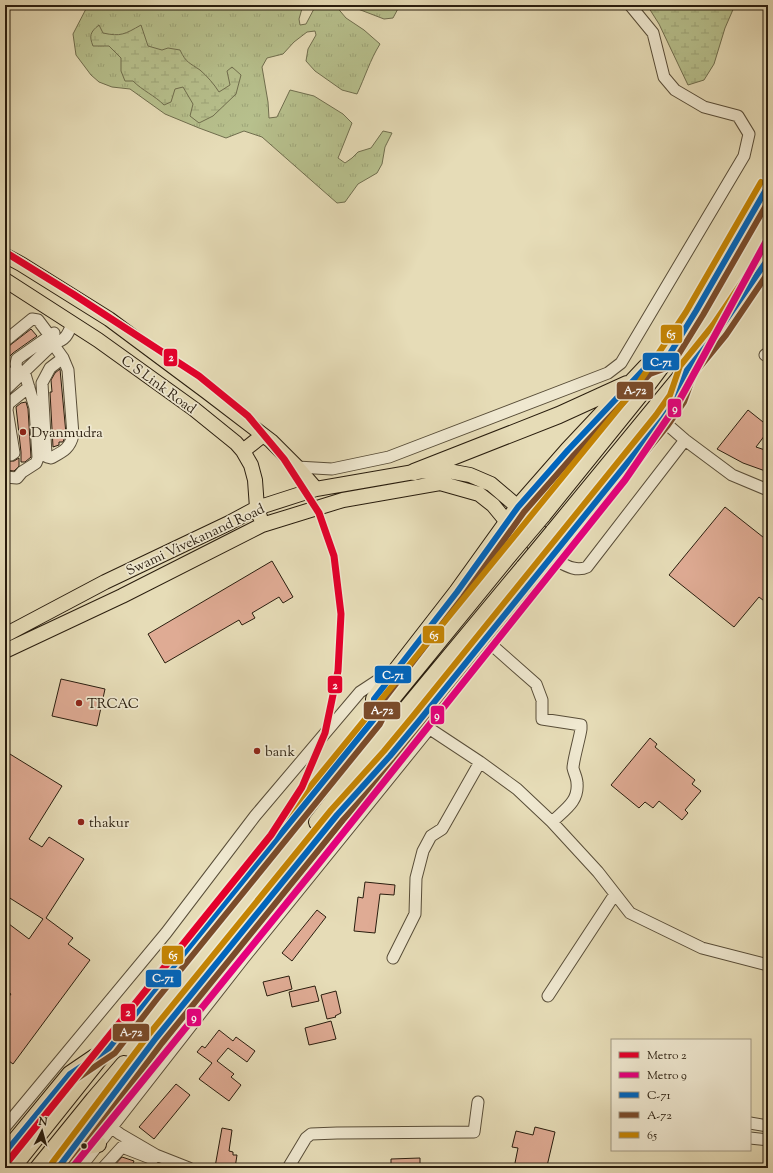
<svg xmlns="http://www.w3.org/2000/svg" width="773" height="1173" viewBox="0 0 773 1173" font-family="'Sorts Mill Goudy',serif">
	<defs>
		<pattern id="grass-tufts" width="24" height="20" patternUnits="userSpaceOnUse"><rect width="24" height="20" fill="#b7c08d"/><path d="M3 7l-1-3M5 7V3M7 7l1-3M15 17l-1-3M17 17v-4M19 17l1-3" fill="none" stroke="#9da578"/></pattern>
		<pattern id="wetland-marsh" width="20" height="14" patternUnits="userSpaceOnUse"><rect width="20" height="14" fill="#b7c08d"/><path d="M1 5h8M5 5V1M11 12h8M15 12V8" fill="none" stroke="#9da578"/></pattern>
	</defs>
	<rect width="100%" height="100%" fill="#e6dcb7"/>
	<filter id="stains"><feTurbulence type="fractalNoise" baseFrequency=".005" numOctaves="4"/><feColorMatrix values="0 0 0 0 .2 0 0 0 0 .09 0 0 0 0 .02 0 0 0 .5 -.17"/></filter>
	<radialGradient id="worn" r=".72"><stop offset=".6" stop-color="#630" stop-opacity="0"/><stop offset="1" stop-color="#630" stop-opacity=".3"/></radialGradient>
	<path fill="url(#grass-tufts)" stroke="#706e4e" d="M88 5H303L299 19 300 25 306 24 316 5H335L346 18 364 30 380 44C370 60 365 77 357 94L342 90 315 71 306 61 308 49 316 35 315 31 307 32 294 42 283 54 267 58 262 67 268 102 269 118 277 117 290 90 314 96 343 114 352 123 338 158 345 163 352 158 358 152 371 148 383 131 392 133 385 147 382 164 377 173 358 184 345 202 337 203 262 137 244 131 226 138 199 128 165 114 130 89 112 87 99 82 91 75 76 55 73 34Z
		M354 5H400L393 18 384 19 358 9Z"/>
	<path fill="url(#wetland-marsh)" stroke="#706e4e" d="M647 5H735L725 28 714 64 704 80 688 85 659 24Z
		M99 25 103 33C121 37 125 34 141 25L148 46 162 50 168 48 180 50C186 63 190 63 200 70 207 76 214 84 219 92L230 85 227 71 232 67 241 75 236 94 213 116 199 123 190 116 193 104 183 87 175 89 171 102 164 105C154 95 143 91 133 81H125L121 71V58L109 46H93C89 36 90 32 99 25Z"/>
	<path fill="#dfab94" stroke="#291d0e" d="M31 329 37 336 13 353 5 361V348L9 346Z
		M60 369 66 434 63 442H59V445L53 447 50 392H52L51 380 55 373Z
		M26 402 28 409 31 457 25 462H21V452L16 407 21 403Z
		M748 410 768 426V431L756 447 768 451V472L743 463 717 449Z
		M19 458V466L14 471 5 470V461H14Z
		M725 507 768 541V604L759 597 734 627 669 575Z
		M272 561 293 597 283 603 279 597 252 613 255 618 242 625 239 620 165 663 148 634Z
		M61 679 105 689 97 726 52 716Z
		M650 738 657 744 655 747 695 780 692 784 701 791 685 810 688 813 682 820 659 801 653 808 645 802 639 808 611 785Z
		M5 751 62 786 29 839 42 847 49 837 84 859 46 918 73 938 68 944 90 960 13 1064 5 1058V1002L11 994 5 990V921L29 939 43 919 5 895Z
		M365 882 395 885 394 895 380 894 375 933 354 931 358 897 363 898Z
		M317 910 326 917 292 961 282 953Z
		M289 976 292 989 267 996 263 982Z
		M315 986 319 1001 292 1007 289 992Z
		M336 991 341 1013 335 1016 336 1017 327 1019 321 995Z
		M331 1021 336 1039 309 1045 305 1028Z
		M219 1030 233 1041 236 1037 255 1051 247 1062 228 1048 217 1061 234 1074 231 1077 241 1085 229 1101 199 1079 212 1063 197 1052 202 1046 205 1048Z
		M176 1084 190 1095 154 1139 139 1127Z
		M535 1127 555 1132 547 1166 544 1165 543 1168H514L518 1148 512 1147 516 1131 533 1135Z
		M222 1128 232 1130 229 1151 233 1152V1155H237L235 1168 215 1167Z
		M122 1157 134 1161 131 1168H112Z
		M420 1158V1167L391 1168V1159Z"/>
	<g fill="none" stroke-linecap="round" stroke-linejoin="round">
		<g stroke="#584d38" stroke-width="13">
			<path id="minor" d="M5 341 32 319 38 320 50 336
				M53 344 63 358 68 370 73 435C70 449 62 452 51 458L47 457 46 454 42 383 50 368 63 358
				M765 355 768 353
				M7 378 17 369 16 364 17 359 54 333
				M5 390 54 343C66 340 68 334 72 324
				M662 420 685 440 732 475 768 490
				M5 454 11 455 14 453 7 410 8 404 29 387
				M297 467 332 469 389 457 608 373 621 363 744 156 749 134 738 116 704 107 675 90 664 77 653 33 630 5
				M5 477 17 478 22 472 36 463 38 458 35 408 24 371
				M551 558C562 563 575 573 587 567L685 440
				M485 639 536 684 542 700V719L581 725V729C580 737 573 761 573 768 574 773 577 778 577 783 579 802 564 810 552 822
				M424 725 480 762 517 789 552 822 598 872 630 913 702 948 768 965
				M393 958 415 914 416 878 423 851 431 836 442 829 446 822 480 762
				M548 996 615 894
				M97 1117 120 1134 156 1155 189 1168
				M750 1123 768 1126
				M5 1127 166 933 255 816 360 692 392 671
				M750 1138 768 1140
				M80 1168 243 959 429 729
				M103 1168 122 1147 153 1159
				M288 1168 306 1138 311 1134 337 1133 474 1132 478 1102"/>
		</g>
		<g stroke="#291d0e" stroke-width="16">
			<path id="major" d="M8 257 21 264 109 319 207 392 271 441 297 467 316 489
				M5 280 98 340 194 409 236 443 243 451 251 465 255 480 257 508 260 517
				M243 451 263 435
				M5 635 105 582 229 523 257 508 316 489 414 472 443 470 470 475 491 484 518 507 553 547
				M5 651 122 596 262 525 343 500 440 483 479 494 493 505 507 522 547 554"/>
		</g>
		<g stroke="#291d0e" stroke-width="18">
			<path id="highway" d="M414 472 559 415 627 384
				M542 516 642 392 666 360 696 311 768 186
				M553 532 719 330 768 259
				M374 719V699L457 592 518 507 568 450 646 367 666 360
				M317 822 382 738 524 567
				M74 1148 98 1144
				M5 1153 70 1074 95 1057
				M12 1168 151 994 509 555
				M38 1168 94 1099 124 1064
				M58 1168 156 1038 337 815 390 756 419 721 632 458 662 420 677 399 687 370"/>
		</g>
		<use href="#minor" stroke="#efe8d0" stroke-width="11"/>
		<use href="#major" stroke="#e6dcb7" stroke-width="14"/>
		<use href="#highway" stroke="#e6dcb7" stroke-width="16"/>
		<g stroke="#291d0e" stroke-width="18" stroke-linecap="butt">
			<path id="highway-bridge" d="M509 555 542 516
				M524 567 553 532"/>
		</g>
		<use href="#highway-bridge" stroke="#e6dcb7" stroke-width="16"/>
		<g stroke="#efe8d0" stroke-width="9">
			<path id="bus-1" d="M5 1153 70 1074 109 1048 151 994 374 719V699L457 592 518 507 568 450 646 367 666 360 696 311 768 186
				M58 1168 156 1038 337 815 390 756 419 721 662 420 677 399 687 370 719 330 768 259"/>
		</g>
		<g stroke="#efe8d0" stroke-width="9">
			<path id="bus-2" d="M11 1158 75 1080 115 1053 157 999 380 724 382 720V702L463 597 524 512 574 455 650 374 669 367 672 365 703 315 768 202
				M68 1168 162 1043 343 820 396 761 425 726 668 425 684 402 694 374 726 335 768 273"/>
		</g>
		<g stroke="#efe8d0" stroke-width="9">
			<path id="bus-3" d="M6 1163 145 989 636 387 686 312 761 182
				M52 1163 150 1033 331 810 384 751 413 716 656 415 670 395 680 366 713 325 761 254"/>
		</g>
		<use href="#bus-1" stroke="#0065bd" stroke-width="6"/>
		<use href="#bus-2" stroke="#7a4b2a" stroke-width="6"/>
		<use href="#bus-3" stroke="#c48404" stroke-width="6"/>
		<g stroke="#efe8d0" stroke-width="10">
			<path id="metro-1" d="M5 252 73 294 199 376 248 416 284 459 319 513 334 556 341 614 338 671 325 733 302 787 271 835 5 1165"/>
		</g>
		<g stroke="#efe8d0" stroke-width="10">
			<path id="metro-2" d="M72 1168 316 867 625 480 678 403 768 238"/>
		</g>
		<use href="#metro-1" stroke="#e4002b" stroke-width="7"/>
		<use href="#metro-2" stroke="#e5007d" stroke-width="7"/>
	</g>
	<g fill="#8f2418" stroke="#efe8d0" stroke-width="1.5">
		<circle cx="23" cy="432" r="4"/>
		<circle cx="79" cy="703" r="4"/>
		<circle cx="257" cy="751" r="4"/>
		<circle cx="81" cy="822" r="4"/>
	</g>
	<circle fill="#291d0e" stroke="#efe8d0" stroke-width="1.5" cx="84" cy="1146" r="3.5"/>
	<g text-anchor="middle" stroke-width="3.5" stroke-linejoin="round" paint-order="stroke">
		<g font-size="14" fill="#291d0e" stroke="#efe8d0">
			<text transform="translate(159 384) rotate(36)" y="5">C S Link Road</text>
			<text transform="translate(195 539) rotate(-25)" y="5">Swami Vivekanand Road</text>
		</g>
		<g font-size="14" fill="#291d0e" stroke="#efe8d0" text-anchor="start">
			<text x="31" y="437">Dyanmudra</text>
			<text x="87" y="708">TRCAC</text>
			<text x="265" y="756">bank</text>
			<text x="89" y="827">thakur</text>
		</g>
	</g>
	<g stroke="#efe8d0" stroke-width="1.5">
		<rect x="660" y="324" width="23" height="20" rx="4" fill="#c48404"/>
		<rect x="163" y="348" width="15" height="19" rx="4" fill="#e4002b"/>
		<rect x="642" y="352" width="38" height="19" rx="4" fill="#0065bd"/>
		<rect x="616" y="381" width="38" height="19" rx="4" fill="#7a4b2a"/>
		<rect x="667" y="398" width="15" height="20" rx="4" fill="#e5007d"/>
		<rect x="422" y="625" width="23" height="19" rx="4" fill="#c48404"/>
		<rect x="374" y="665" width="38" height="19" rx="4" fill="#0065bd"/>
		<rect x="327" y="675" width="16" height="19" rx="4" fill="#e4002b"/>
		<rect x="363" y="701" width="38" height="19" rx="4" fill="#7a4b2a"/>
		<rect x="430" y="705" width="15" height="20" rx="4" fill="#e5007d"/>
		<rect x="161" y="945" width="23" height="20" rx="4" fill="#c48404"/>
		<rect x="145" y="969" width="37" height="19" rx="4" fill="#0065bd"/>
		<rect x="120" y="1003" width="16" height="19" rx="4" fill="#e4002b"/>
		<rect x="186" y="1008" width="16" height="19" rx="4" fill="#e5007d"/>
		<rect x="112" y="1023" width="38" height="19" rx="4" fill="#7a4b2a"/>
	</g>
	<g font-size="11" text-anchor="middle" font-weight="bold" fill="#fff">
		<text x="671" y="338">65</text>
		<text x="171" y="361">2</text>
		<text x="661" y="366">C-71</text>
		<text x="635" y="394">A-72</text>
		<text x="675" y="412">9</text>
		<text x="434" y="639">65</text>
		<text x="393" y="679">C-71</text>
		<text x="335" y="689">2</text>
		<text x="382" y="714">A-72</text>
		<text x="437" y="719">9</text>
		<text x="173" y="959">65</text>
		<text x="163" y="982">C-71</text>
		<text x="128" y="1016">2</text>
		<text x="194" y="1021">9</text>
		<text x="131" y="1036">A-72</text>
	</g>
	<rect width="773" height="1173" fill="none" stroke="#e6dcb7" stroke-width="20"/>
	<rect x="6" y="6" width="761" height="1161" fill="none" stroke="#291d0e" stroke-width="2"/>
	<rect x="10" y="10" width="753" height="1153" fill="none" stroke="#291d0e"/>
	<rect x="611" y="1039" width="140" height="112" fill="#efe8d0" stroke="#a09782"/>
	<rect x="619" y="1052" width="20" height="6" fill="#e4002b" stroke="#a09782"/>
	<text x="647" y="1059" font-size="12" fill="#291d0e">Metro 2</text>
	<rect x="619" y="1072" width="20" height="6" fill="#e5007d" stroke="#a09782"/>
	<text x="647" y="1079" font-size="12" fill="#291d0e">Metro 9</text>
	<rect x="619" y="1092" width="20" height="6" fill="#0065bd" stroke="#a09782"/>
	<text x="647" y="1099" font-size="12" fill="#291d0e">C-71</text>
	<rect x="619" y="1112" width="20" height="6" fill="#7a4b2a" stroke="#a09782"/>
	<text x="647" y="1119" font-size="12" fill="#291d0e">A-72</text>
	<rect x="619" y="1132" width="20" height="6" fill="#c48404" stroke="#a09782"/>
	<text x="647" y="1139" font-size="12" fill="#291d0e">65</text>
	<g transform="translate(42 1131) rotate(6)" stroke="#efe8d0" stroke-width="3" paint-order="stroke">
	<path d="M0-3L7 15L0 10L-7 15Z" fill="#291d0e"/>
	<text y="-6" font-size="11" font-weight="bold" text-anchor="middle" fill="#291d0e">N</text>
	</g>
	<rect width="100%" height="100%" filter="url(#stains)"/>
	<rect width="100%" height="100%" fill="url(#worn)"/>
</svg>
